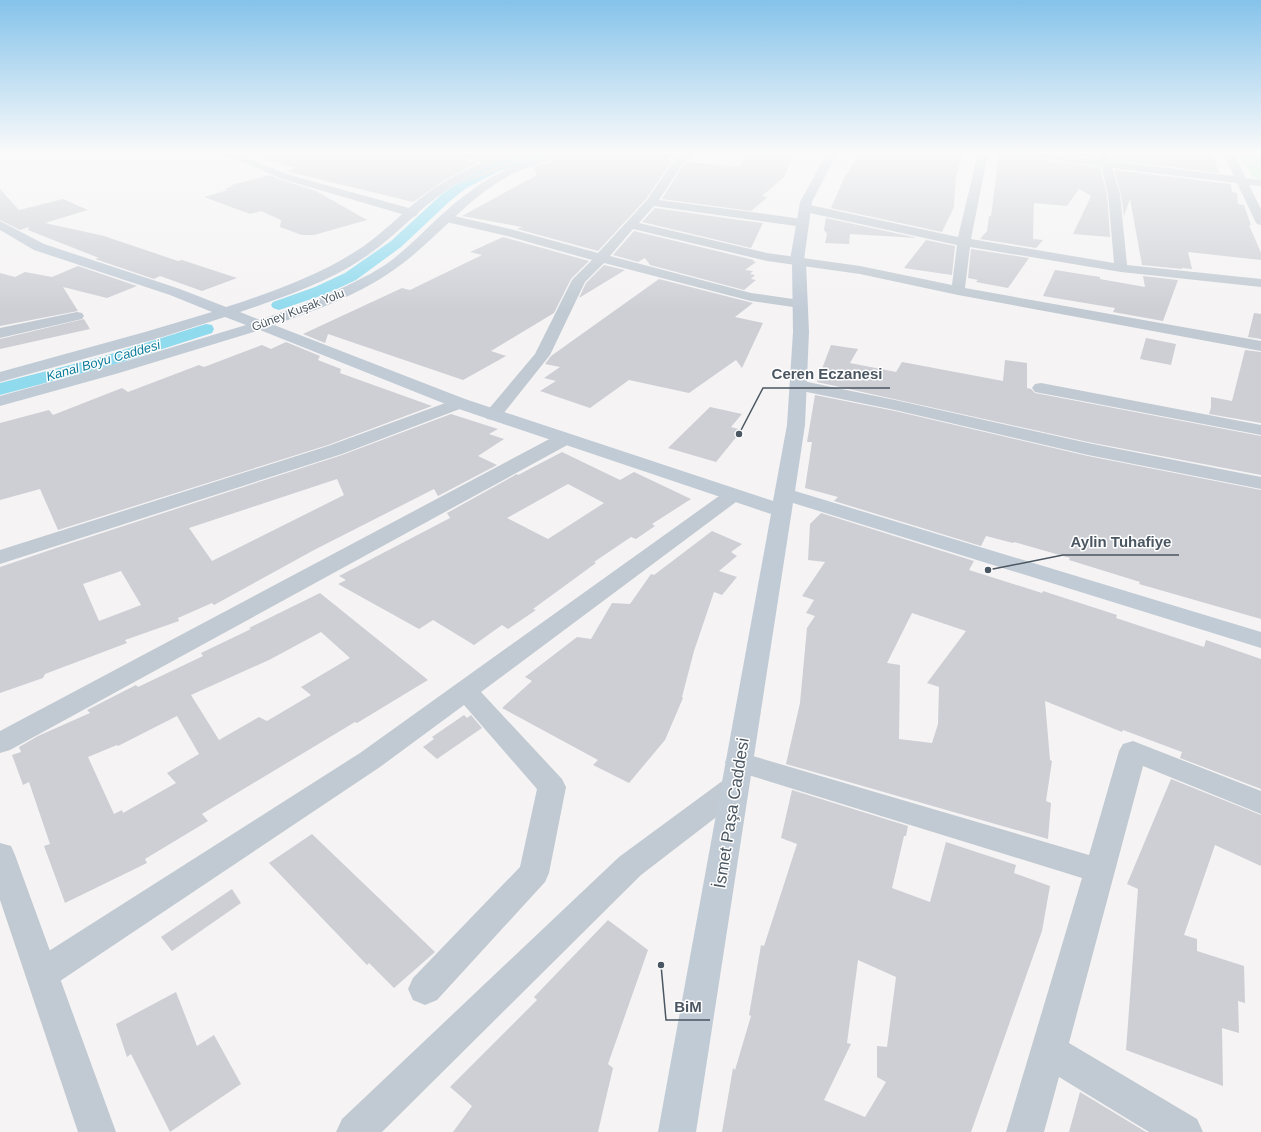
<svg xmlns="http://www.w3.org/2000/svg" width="1261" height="1132" viewBox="0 0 1261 1132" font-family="Helvetica,sans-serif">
	<rect width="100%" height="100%" fill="#f5f3f3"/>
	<path fill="#c3f1d5" d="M1237 153H1261V179L1254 178Z"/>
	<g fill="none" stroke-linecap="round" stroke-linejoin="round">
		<path fill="#90daee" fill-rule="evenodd" d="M529 153H546L544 155 497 172 465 189 450 201 401 247 356 280 326 294 285 308 279 310 273 308 271 305 273 302 315 287 345 273 391 241 441 195 456 184 489 167Z
			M206 324 212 325 214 329 212 333 113 365 0 395V383L101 357Z"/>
	</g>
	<path fill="#cdcfd5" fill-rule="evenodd" d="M264 153H447L449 156 478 163 445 180 413 202 285 171 296 168 263 160Z
		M472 153H507L493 158Z
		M527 153H552L530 158 455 186 485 171 525 156Z
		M570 153H677L665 160 672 161 646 199 598 251 517 229 522 227 462 216 537 175 534 167 568 156Z
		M752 153H794L784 177 762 196 768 197 751 211 662 199 682 167 688 162 739 167 745 156H751Z
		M860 153H963L956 177 954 207 942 232 831 208 845 176Z
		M999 153H1015L1017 156 1021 157 1100 167 1107 194 1110 237 1073 234 1091 196 1079 189 1067 206 1034 203 1033 239 1043 240 1036 248 980 239 987 231 989 216H991Z
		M1055 153H1097V158Z
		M1110 153H1192L1213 155 1219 173 1111 160Z
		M1114 170 1231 184 1232 192 1237 193 1238 204 1244 205 1251 225H1249L1261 253V260L1188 252 1192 269 1182 268V269L1142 265 1130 199 1124 216 1121 194Z
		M270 175 282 180 316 191 367 220 314 235H302L280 227 281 220 261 211 250 214 204 197 228 190 224 189 233 186 231 185Z
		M0 189 19 210 63 199 88 210 45 223 104 236 178 261 182 260 237 278 202 291 160 276 154 279 95 259 99 258 28 230 29 227 20 230 0 220Z
		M655 208 739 220 763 223 751 248 642 222Z
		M826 218 918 238 850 234 849 244 825 243 827 234 824 230Z
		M634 231 754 260 752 261 756 262 745 270 753 271 750 274 755 275 751 279 756 280 744 290 650 265 645 258 638 262 613 255Z
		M503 237 589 261 571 279 554 313 491 351 506 356 463 380 328 334 325 343 303 334 402 288 410 290 482 255 470 252Z
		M926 240 955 246 952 275 904 268Z
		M971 249 1029 258 1008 288 976 282 978 280 968 278Z
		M604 265 625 270 579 298 586 283Z
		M78 266 137 286 107 298 63 287 78 311 0 326V273L15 277 25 272 52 277Z
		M1055 270 1100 277V279L1145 287 1143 276 1178 280 1163 321 1113 312 1115 308 1043 296Z
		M659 279 753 303 735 317 763 323 742 368 736 360 689 393 629 380 590 408 540 391 556 381 544 378 560 367 545 364 551 356Z
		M1254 313 1261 314V339L1248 337Z
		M84 319 90 329 0 349V339Z
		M1146 338 1176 344 1171 365 1140 359Z
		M286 342 320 356 318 360 341 369 340 373 432 406 328 445 58 530 40 489 0 500V423L49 410 53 415 122 388 128 392 199 365 204 367 262 345 271 349Z
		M831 345 858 349 850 363 896 372 902 362 1003 381 1005 360 1027 363V388L1031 389 1035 393 1261 436V475L1088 442 817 382Z
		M1245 350 1261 352V423L1209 414 1211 407V397L1232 401Z
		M815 395 895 411 1088 456 1261 490V619L1139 584 1140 582 1069 560 1070 558 1014 542 1013 543 986 536 981 546 834 501 838 497 805 488 812 442H807Z
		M710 407 742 414 731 427 742 430 716 462 668 448Z
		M451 414 498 429 489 434 504 439 478 456 497 465 438 496 434 489 314 550 214 605 212 603 178 618 179 621 125 640 127 643 45 674 43 678 0 693V567L62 546 342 455ZM337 479 344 495 212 561 189 528ZM121 571 141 605 99 621 83 584Z
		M562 452 620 480 634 472 691 499 652 524 655 526 636 539 631 537 594 562 596 563 533 609 536 610 508 629 502 625 474 645 433 620 419 629 338 584 346 580 339 576 450 518 447 513 517 474 518 475ZM568 484 604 503 548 539 507 518Z
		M821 513 974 561 969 570 1042 593 1043 591 1117 615 1116 618 1204 647 1206 640 1261 659V789L1180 758 1182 752 1123 730 1122 732 1045 701 1050 760 1052 761 1046 801 1051 803 1048 839 786 764 800 703 807 628 815 616 806 613 814 600 802 596 825 562 808 560 810 524ZM912 613 966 631 927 683 939 687 938 724 932 743 899 739 900 665 887 663Z
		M712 531 742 544 731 552 737 556 719 571 737 577 722 595 714 592 694 651 682 697 683 698 665 740 629 783 593 765 598 760 502 708 532 681 525 677 577 637 591 639 612 603 630 604 651 574 654 575Z
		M320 593 428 680 357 723 355 722 202 814 208 821 145 859 147 863 65 903 44 846 50 844 29 782 23 785 12 755 21 752 19 747 38 736 90 713 87 710 136 685 138 687 203 656 201 653 251 629 249 628ZM321 632 350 658 301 687 311 695 267 721 259 717 219 740 191 695 269 660ZM177 716 199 754 167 773 176 783 123 813 122 810 114 814 88 757 117 745 118 746Z
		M464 715 467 718 471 715 482 728 437 759 423 747 434 739 432 737Z
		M1171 779 1261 815V866L1215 845 1184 935 1197 939V951L1244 966 1245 1003 1238 1001 1239 1033 1222 1028 1223 1086 1126 1050 1138 889 1127 884Z
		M792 790 908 826 906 836H904L892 888 930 902 946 842 1016 865 1014 873 1050 886 1042 931 971 1132H722L733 1068 735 1070 751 1016 749 1015 761 945 764 946 797 844 781 838ZM858 960 896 977 887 1047 877 1046V1077L886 1082 865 1117 824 1100 851 1044 847 1043Z
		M312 834 435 952 394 988 369 963 367 965 269 863Z
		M232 889 241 903 172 951 161 937Z
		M608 920 648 950 608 1064 613 1068 598 1132H453L472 1106 450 1087 537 1000 534 997Z
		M176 992 197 1046 214 1035 241 1084 170 1132 131 1054 127 1057 116 1024Z
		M1080 1092 1146 1132H1069Z"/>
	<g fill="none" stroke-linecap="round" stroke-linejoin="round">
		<path fill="#c1cad2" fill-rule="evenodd" d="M220 153H234L290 175 416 210 418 213 416 216 412 217 282 179 255 167 221 155Z
			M448 153H466L496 160 497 162 492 165 449 155Z
			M685 153H696L681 166 659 200 803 219 807 220 809 223 807 226 803 227 654 206 639 223 767 253 860 266 952 285 957 245 805 212 801 211 799 208 801 205 805 204 958 237 978 153H988L971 239 1114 263 1108 194 1101 166 1021 156 1017 155 1016 153H1045L1099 160 1098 153H1108L1110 161 1234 176 1223 153H1233L1246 178 1261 180V186L1249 185 1261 209V225L1257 224 1255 221 1237 183 1112 168 1120 194 1127 265 1261 279V287L1121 272 970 247 965 288 1261 341V351L958 295 860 274 767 261 633 229 610 256 751 293 800 300 805 301 807 304 805 307 800 308 751 301 604 263 585 282 550 355 499 419 493 420 487 419 484 415 487 411 535 354 572 280 592 260 507 236 442 221 440 218 442 215 446 214 514 230 598 253 647 200 673 162Z
			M77 312 82 313 84 316 82 319 0 338V328Z
			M798 380 895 400 1088 443 1261 477V489L1088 455 895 410 792 389 790 385 792 381Z
			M1041 383 1261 425V435L1035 392 1032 388 1035 384Z
			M459 398 465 399 468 403 465 407 342 454 0 564V550L328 446Z
			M564 433 571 435 573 439 571 443 10 750 0 753V731L557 435Z
			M733 489 740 491 743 495 740 499 481 692 562 779 566 787 549 873 545 882 437 1000 425 1005 413 1000 408 989 413 978 520 867 537 789 464 705 380 767 54 985 42 989 30 985 25 974 30 963 360 753 726 491Z
			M1133 741 1261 791V814L1143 766 1069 1043 1197 1119 1203 1132H1149L1059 1077 1044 1132H1006L1082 878 729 769 725 762 729 755 739 752 1089 855 1119 751 1123 744Z"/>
		<path fill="#c1cad2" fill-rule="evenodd" d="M735 776 745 779 749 787 745 795 641 875 382 1132H336L342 1119 619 857 725 779Z
			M0 843 11 846 15 855 116 1132H78L0 900Z"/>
		<path fill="#c1cbd6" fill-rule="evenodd" d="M511 153H526L525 155C498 164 471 173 447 190 417 210 393 239 362 259 326 283 281 298 240 312L260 320C302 305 347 289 385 265 405 251 422 233 439 217 466 193 493 172 528 161 542 156 554 153 569 153L568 155C547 162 524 167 505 178 463 202 434 242 395 269 361 294 314 311 274 325L465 399 773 501 787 425 793 332 792 263 790 260 800 202 827 153H837L812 202 804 260 806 263 809 332 805 425 795 491 1261 632V648L793 503 696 1132H658L771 514 453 407 260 330 119 373 0 406V396L130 360 246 325 225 317 156 339 0 382V372L145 332 212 312 170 295 34 250 0 230V221L44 244 180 289 226 307C269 293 315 277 353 253 380 237 401 213 426 194 452 175 480 163 511 153Z"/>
	</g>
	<linearGradient id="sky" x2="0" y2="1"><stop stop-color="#85c3ea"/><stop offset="0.49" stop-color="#fafafa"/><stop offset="1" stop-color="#fafafa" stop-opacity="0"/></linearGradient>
	<rect width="1261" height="311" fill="url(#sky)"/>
	<g text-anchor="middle" stroke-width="3" stroke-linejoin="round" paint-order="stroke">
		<g font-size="12" fill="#4a5661" stroke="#fff">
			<text transform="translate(298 310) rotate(-21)" y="4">Güney Kuşak Yolu</text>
		</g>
		<g font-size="13" font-style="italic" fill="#0c7c9b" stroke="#fff">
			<text transform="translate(103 360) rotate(-16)" y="5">Kanal Boyu Caddesi</text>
		</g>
		<g font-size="17" fill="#4a5661" stroke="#fff">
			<text transform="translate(731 813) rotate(-81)" y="6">İsmet Paşa Caddesi</text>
		</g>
	</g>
	<path fill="none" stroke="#4a5661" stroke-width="1.5" d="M739 434L763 388H890M988 570L1063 555H1179M661 965L666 1020H710"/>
	<g fill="#4a5661" stroke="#fff" stroke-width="1.5">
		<circle cx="739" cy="434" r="4"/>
		<circle cx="988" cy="570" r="4"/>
		<circle cx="661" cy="965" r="4"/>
	</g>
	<g font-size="15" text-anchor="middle" font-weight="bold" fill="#4a5661" stroke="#fff" stroke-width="3" stroke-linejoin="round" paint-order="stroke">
		<text x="827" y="379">Ceren Eczanesi</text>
		<text x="1121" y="547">Aylin Tuhafiye</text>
		<text x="688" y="1012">BiM</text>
	</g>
</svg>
